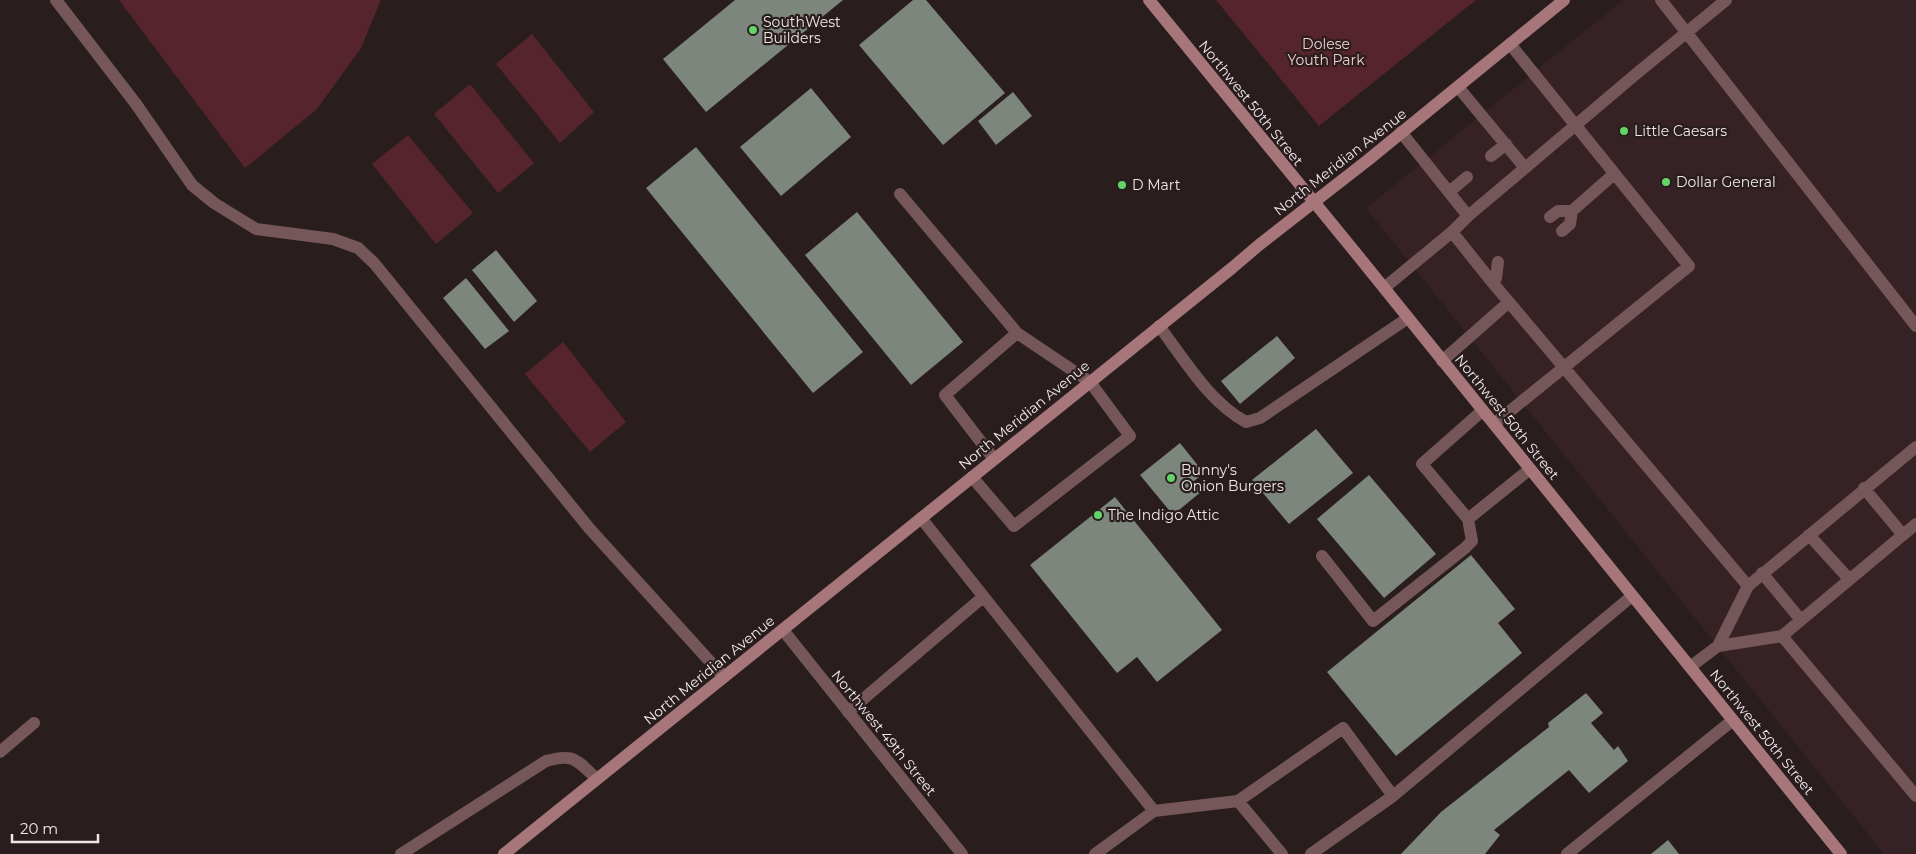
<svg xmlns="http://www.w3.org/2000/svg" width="1916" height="854" viewBox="0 0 1916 854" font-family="Montserrat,sans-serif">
	<rect width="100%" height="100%" fill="#291d1e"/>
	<path fill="#362225" d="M1623 0H1916V854H1884L1366 208Z"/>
	<path fill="#56242c" d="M119 0H381L361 48 317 109 245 168Z
		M1216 0H1476L1319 126Z
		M532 34 594 112 560 143 496 64Z
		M470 84 534 163 498 193 434 114Z
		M408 135 473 213 436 244 372 164Z
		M563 342 626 422 590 452 525 374Z"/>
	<path fill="#7c867c" d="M735 0H843L706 112 663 59Z
		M913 0H926L1005 93 943 145 859 45Z
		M811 88 851 137 781 196 740 147Z
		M1013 92 1032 116 996 145 978 121Z
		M696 147 863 352 813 393 646 188Z
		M857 212 963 342 911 385 805 255Z
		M496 250 537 301 514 322 472 270Z
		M466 278 509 331 485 349 443 298Z
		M1277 336 1295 358 1240 404 1221 381Z
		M1316 429 1353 473 1289 524 1252 480Z
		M1180 443 1204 473 1194 481 1202 491 1173 515 1140 475Z
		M1369 475 1436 554 1384 598 1317 519Z
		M1115 497 1222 630 1157 682 1137 657 1117 673 1030 565Z
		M1471 555 1515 609 1498 623 1522 653 1396 756 1327 672Z
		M1586 693 1603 713 1591 723 1614 750 1618 746 1628 761 1589 793 1569 770 1494 830 1500 835 1485 854H1401L1441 812 1549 727 1548 723Z
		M1668 840 1679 854H1651Z"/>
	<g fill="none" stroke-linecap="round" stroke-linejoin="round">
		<path stroke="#75575a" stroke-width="12" d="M56 0 136 104 192 185 214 203 256 229 333 239 358 248 374 263 589 528 724 677
			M1661 0 1916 326
			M1458 87 1525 168 1636 74 1726 0
			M1491 156 1506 144
			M1449 192 1467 177
			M900 194 1017 333 1090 382 1130 436 1014 526 972 477
			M1468 216 1525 168
			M1550 217 1558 211H1572
			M1562 231 1570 224 1572 211 1614 174
			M1452 232 1492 282 1748 586
			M1492 282 1496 278 1498 262
			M1384 288 1452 232 1468 216 1401 132
			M1159 326C1184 359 1209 402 1246 422L1260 418 1408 318
			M1442 361 1509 302
			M1482 411 1422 464 1468 519 1530 469
			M1494 424 1689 266 1510 44
			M994 459 945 395 1017 333
			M1864 488 1903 535
			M921 518 1154 811 1095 854
			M1809 535 1849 579
			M1322 556 1373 621 1465 548 1472 541 1468 519
			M1762 573 1801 620
			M1782 636 1916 796
			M1718 646 1782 636 1916 524
			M1690 667 1718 646 1748 586 1916 447
			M848 712 983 597
			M0 752 34 723
			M1154 811 1238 801
			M401 854 546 761C575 753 576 760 597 779
			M1282 854 1238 801 1343 728 1393 796
			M1311 854 1393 796 1632 596
			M1567 854 1733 720"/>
		<path stroke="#75575a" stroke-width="12" d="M783 630 962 854"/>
		<path stroke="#a6767b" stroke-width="12" d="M1149 0 1355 252 1841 854
			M504 854 1232 268 1259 245 1368 160 1564 0"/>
	</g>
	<g fill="#63d468" stroke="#291d1e" stroke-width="2">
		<circle cx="753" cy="30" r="5"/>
		<circle cx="1624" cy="131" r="5"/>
		<circle cx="1666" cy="182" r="5"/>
		<circle cx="1122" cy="185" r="5"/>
		<circle cx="1171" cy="478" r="5"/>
		<circle cx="1098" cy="515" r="5"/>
	</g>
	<g text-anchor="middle" stroke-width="4.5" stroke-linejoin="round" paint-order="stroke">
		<g font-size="14" fill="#f0e7e8" stroke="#291d1e" text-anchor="start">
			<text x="763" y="27">SouthWest<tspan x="763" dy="16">Builders</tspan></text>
			<text x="1634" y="136">Little Caesars</text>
			<text x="1676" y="187">Dollar General</text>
			<text x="1132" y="190">D Mart</text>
			<text x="1181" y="475">Bunny's<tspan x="1181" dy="16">Onion Burgers</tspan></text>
			<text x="1108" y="520">The Indigo Attic</text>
		</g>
		<g font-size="14" fill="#f6ccd0" stroke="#291d1e">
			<text x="1326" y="49">Dolese<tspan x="1326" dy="16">Youth Park</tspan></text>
		</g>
		<g font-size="14" fill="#f0e7e8" stroke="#291d1e">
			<text transform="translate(1251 103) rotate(51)" y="5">Northwest 50th Street</text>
			<text transform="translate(1340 162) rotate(-38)" y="5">North Meridian Avenue</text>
			<text transform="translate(1024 415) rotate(-39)" y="5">North Meridian Avenue</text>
			<text transform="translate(1507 417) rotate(51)" y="5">Northwest 50th Street</text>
			<text transform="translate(709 670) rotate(-39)" y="5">North Meridian Avenue</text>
			<text transform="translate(1762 732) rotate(51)" y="5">Northwest 50th Street</text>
			<text transform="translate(884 733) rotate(51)" y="5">Northwest 49th Street</text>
		</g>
	</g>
	<path d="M12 834v8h86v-8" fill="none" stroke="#f0e7e8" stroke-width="2.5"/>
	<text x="20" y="834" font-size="15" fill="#f0e7e8" stroke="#291d1e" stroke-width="4" paint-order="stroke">20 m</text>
</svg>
